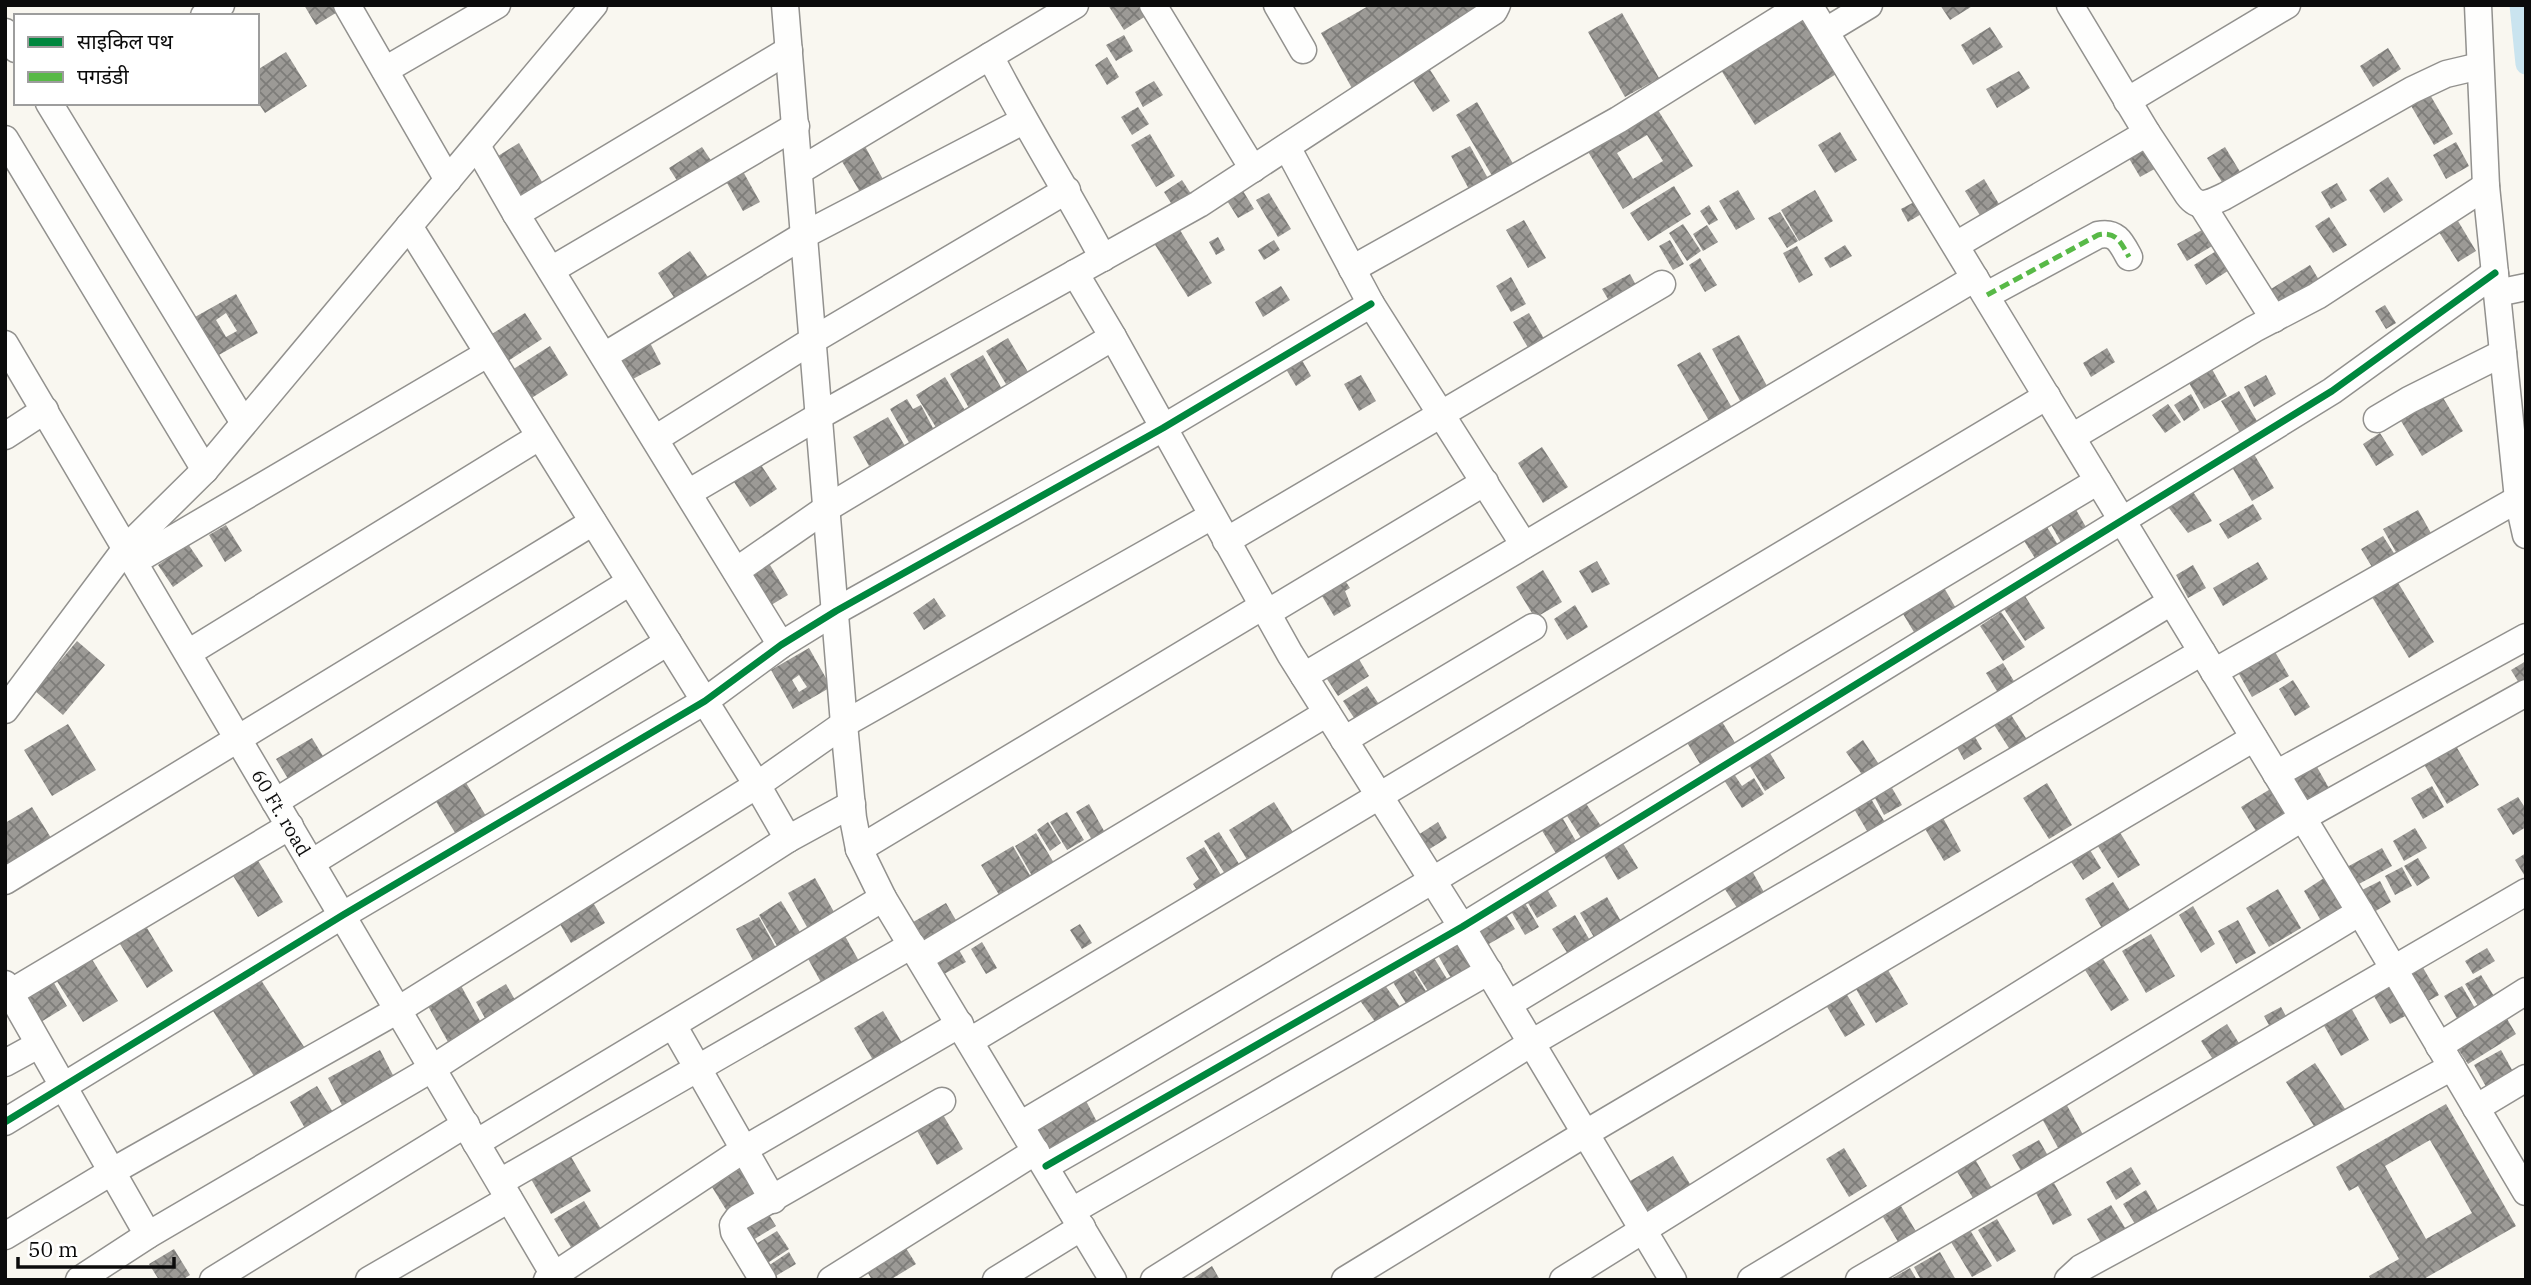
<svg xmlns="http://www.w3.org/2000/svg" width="2531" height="1285" viewBox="0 0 2531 1285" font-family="'IBM Plex Serif','Noto Sans Devanagari',serif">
	<defs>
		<pattern id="building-cross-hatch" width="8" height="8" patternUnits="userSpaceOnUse" patternTransform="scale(1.75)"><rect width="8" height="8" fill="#9c9a96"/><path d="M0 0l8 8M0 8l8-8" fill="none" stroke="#7d7c79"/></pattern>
	</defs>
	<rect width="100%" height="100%" fill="#f9f7f0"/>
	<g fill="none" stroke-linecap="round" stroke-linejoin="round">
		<path stroke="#cae4ef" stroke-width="21" d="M2520 5 2526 64"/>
	</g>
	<path fill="url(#building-cross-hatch)" fill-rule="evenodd" d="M304 5H342L344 8 316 25Z
		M1108 5H1148L1152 12 1124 30Z
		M1370 5H1484L1353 90 1321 33Z
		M1940 5H1974L1950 20Z
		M1622 13 1659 78 1625 97 1588 32Z
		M1807 17 1841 71 1755 125 1721 70Z
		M1990 27 2003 47 1973 65 1961 45Z
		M1124 35 1133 51 1116 61 1106 45Z
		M2388 48 2401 69 2373 87 2360 66Z
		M286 52 307 86 265 113 257 101V70Z
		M1107 57 1119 77 1107 85 1095 65Z
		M1425 62 1450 101 1433 112 1408 73Z
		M2019 71 2030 88 1997 108 1986 89Z
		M1154 81 1163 95 1143 107 1135 92Z
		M2429 93 2453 134 2434 145 2410 104Z
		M1477 102 1515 167 1494 179 1456 115Z
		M1138 107 1149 124 1132 135 1121 117Z
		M1656 107 1693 166 1623 209 1587 150ZM1647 135 1663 161 1633 179 1617 153Z
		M1840 132 1857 160 1835 173 1818 145Z
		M1150 134 1175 176 1156 187 1131 145Z
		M861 139 885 183 863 197 837 153Z
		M2145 139 2160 166 2140 177 2124 150Z
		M2456 142 2469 166 2446 179 2433 155Z
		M519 143 545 187 524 200 498 156Z
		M1470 146 1490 182 1471 193 1451 156Z
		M702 147 716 168 683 190 669 168Z
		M2225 147 2245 180 2227 190 2207 158Z
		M740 166 760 202 743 211 723 176Z
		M2388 177 2403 200 2384 213 2369 190Z
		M1984 179 2005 214 1986 225 1965 191Z
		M1182 180 1195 200 1176 211 1164 192Z
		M2337 183 2347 200 2331 209 2321 192Z
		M1240 186 1254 209 1238 218 1224 196Z
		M1674 186 1691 214 1648 241 1630 213Z
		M1738 190 1755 219 1736 230 1719 201Z
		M1815 190 1833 221 1799 241 1781 210Z
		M1269 193 1291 229 1278 237 1256 200Z
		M1916 201 1923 213 1908 222 1901 209Z
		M1709 205 1718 220 1709 225 1700 211Z
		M1780 212 1798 241 1787 248 1768 218Z
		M2329 217 2347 245 2333 253 2315 226Z
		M1524 220 1546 258 1528 268 1506 230Z
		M2458 221 2476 251 2458 262 2439 232Z
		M1683 224 1701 251 1687 261 1669 233Z
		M1177 225 1212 283 1188 297 1152 240Z
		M1707 225 1718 242 1703 251 1693 234Z
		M2209 226 2219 242 2187 261 2177 244Z
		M1218 237 1225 250 1216 255 1209 242Z
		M1274 240 1280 250 1264 260 1258 250Z
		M1670 240 1684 264 1673 270 1659 246Z
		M1845 245 1852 256 1830 268 1824 258Z
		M1797 246 1813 275 1799 283 1783 253Z
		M2221 248 2234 267 2206 285 2194 265Z
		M690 251 710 280 677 302 658 273Z
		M1700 258 1717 285 1705 292 1689 265Z
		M2310 265 2322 285 2279 312 2266 292Z
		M1630 274 1639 291 1612 306 1602 289Z
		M1511 277 1526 304 1511 312 1496 286Z
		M1281 286 1290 300 1263 317 1255 302Z
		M236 294 258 333 217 356 195 317ZM226 313 237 331 226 337 216 320Z
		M2385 305 2396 323 2386 329 2375 311Z
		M525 313 542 339 508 361 492 334Z
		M1529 313 1546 342 1530 351 1513 322Z
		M1739 335 1772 395 1745 410 1712 349Z
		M1008 338 1028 372 1006 384 986 351Z
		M648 339 661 364 631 380 618 355Z
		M550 346 568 375 530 399 512 370Z
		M2107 348 2115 362 2091 377 2083 363Z
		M1700 352 1735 413 1712 426 1677 365Z
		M983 355 1003 391 970 410 950 374Z
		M1299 355 1311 376 1296 386 1283 364Z
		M2208 362 2227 396 2204 409 2185 376Z
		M1361 375 1376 401 1359 411 1344 384Z
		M2266 375 2276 394 2254 407 2244 387Z
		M945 377 966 412 937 429 916 395Z
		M2239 391 2260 426 2242 436 2221 401Z
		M2191 394 2200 410 2184 421 2174 405Z
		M2442 396 2463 431 2422 456 2401 421Z
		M907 399 913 409 921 405 935 432 911 446 890 409Z
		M2168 404 2181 422 2165 433 2152 415Z
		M888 417 905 446 869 466 853 437Z
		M2380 433 2394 455 2376 466 2363 444Z
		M1542 447 1568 487 1543 503 1518 463Z
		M2251 449 2274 488 2252 501 2229 462Z
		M761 465 777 489 750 507 734 482Z
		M2188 484 2212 521 2188 533 2162 499Z
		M2253 504 2262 519 2228 539 2219 524Z
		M2075 508 2090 534 2065 549 2050 523Z
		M2418 510 2436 542 2401 561 2383 529Z
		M2042 519 2063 553 2040 566 2019 533Z
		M226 525 242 551 225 562 209 535Z
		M2383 536 2399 561 2377 575 2361 549Z
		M188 544 203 566 173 587 158 565Z
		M767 560 788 595 766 608 745 573Z
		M1597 561 1610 584 1592 593 1579 571Z
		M2258 562 2268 579 2223 606 2213 588Z
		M2193 565 2206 588 2188 598 2176 575Z
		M1543 570 1562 602 1535 618 1516 587Z
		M1342 576 1350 588 1345 591 1351 606 1334 616 1319 591Z
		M1939 579 1961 617 1920 642 1897 604Z
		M2397 581 2434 642 2409 658 2372 597Z
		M2025 596 2045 628 2025 641 2004 609Z
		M934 598 946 616 924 630 913 613Z
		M1575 605 1588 627 1567 640 1554 619Z
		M2001 612 2025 647 2003 661 1980 626Z
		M77 641 105 665 63 715 35 691Z
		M2271 645 2289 676 2252 697 2235 667Z
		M809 648 831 687 793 709 771 670ZM799 675 807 687 799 692 792 680Z
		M1357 656 1369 676 1338 696 1325 676Z
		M2526 661V686L2522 688 2511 670Z
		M2003 663 2020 691 2003 701 1986 673Z
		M2293 680 2310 707 2295 716 2279 689Z
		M1367 686 1382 709 1358 724 1343 701Z
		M2006 707 2033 749 2016 759 1989 717Z
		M1718 715 1740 751 1705 772 1683 736Z
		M68 724 96 770 52 796 24 750Z
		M1972 732 1982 749 1964 760 1954 742Z
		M312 738 326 761 290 782 276 759Z
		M1863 740 1882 769 1866 780 1846 752Z
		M2453 741 2479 785 2447 804 2421 759Z
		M1768 750 1785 778 1765 791 1748 763Z
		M2313 760 2330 790 2304 804 2288 774Z
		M1732 771 1742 786 1754 778 1764 794 1742 808 1722 777Z
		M462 776 492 826 462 844 432 795Z
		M2047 783 2072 825 2049 839 2023 798Z
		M2432 786 2444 807 2423 819 2411 798Z
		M1892 788 1902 805 1884 815 1875 798Z
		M2272 788 2286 813 2256 831 2241 807Z
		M1867 792 1890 831 1873 841 1850 802Z
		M1581 796 1605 832 1585 844 1562 808Z
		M2518 797 2526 809V827L2513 835 2497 809Z
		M1274 802 1299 842 1254 871 1229 830Z
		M1089 804 1108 838 1095 845 1076 812Z
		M32 807 56 846 5 876V823Z
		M1067 812 1084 840 1067 850 1050 822Z
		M1559 812 1580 848 1560 860 1538 824Z
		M1942 816 1961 851 1944 861 1924 827Z
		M1048 822 1061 843 1050 851 1037 830Z
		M1438 822 1447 838 1428 850 1418 835Z
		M2116 826 2140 865 2118 878 2094 840Z
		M2415 828 2427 848 2404 861 2393 841Z
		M1219 832 1241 867 1227 877 1204 841Z
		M1036 833 1057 868 1035 881 1015 846Z
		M1621 840 1638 868 1618 880 1602 852Z
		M2087 845 2101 868 2083 880 2068 857Z
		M1013 846 1035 884 1004 903 981 865Z
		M1204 847 1224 880 1200 895 1193 884 1199 879 1186 858Z
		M2382 848 2392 866 2357 885 2347 867Z
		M2526 853V878L2515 860Z
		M254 854 283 902 258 917 229 869Z
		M2418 858 2430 878 2417 886 2404 866Z
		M1746 860 1766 896 1741 914 1717 877Z
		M2402 867 2412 886 2395 895 2385 876Z
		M815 878 839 921 812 936 788 893Z
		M2324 878 2345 914 2324 926 2304 891Z
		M2380 881 2391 902 2374 912 2362 890Z
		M2113 882 2135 918 2106 935 2085 899Z
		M1545 886 1557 906 1537 918 1525 898Z
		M2278 889 2301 928 2269 947 2246 908Z
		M1607 897 1626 930 1599 946 1580 913Z
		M1522 898 1539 927 1525 935 1508 906Z
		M591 899 605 923 571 943 557 919Z
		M781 901 806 942 783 956 759 915Z
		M946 903 961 929 923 950 908 925Z
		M2193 906 2215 944 2201 953 2179 915Z
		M1502 908 1515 929 1487 945 1475 925Z
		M1575 915 1595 949 1573 962 1552 929Z
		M759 917 782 959 759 971 736 929Z
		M2238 920 2256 953 2236 964 2218 931Z
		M144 923 173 971 147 988 117 939Z
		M1080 924 1092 943 1082 949 1070 930Z
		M840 927 865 972 827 993 802 948Z
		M1461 934 1482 969 1455 985 1435 950Z
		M2151 934 2175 976 2146 993 2122 951Z
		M982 942 997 968 986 974 971 949Z
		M955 943 966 962 944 974 933 956Z
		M2487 948 2495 961 2473 974 2465 961Z
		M88 953 118 1001 83 1022 53 975Z
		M1431 953 1452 987 1433 999 1412 966Z
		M2103 959 2129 1000 2111 1011 2085 970Z
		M1885 965 1908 1004 1876 1023 1853 984Z
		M2422 966 2439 995 2421 1005 2404 976Z
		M1411 967 1432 1001 1412 1013 1391 979Z
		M2481 975 2497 1001 2481 1011 2465 984Z
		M50 976 67 1006 36 1025 18 995Z
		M1380 978 1405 1014 1381 1030 1356 995Z
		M2392 979 2411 1013 2390 1024 2371 991Z
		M261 980 308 1053 259 1084 213 1011Z
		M458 980 486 1032 453 1051 424 999Z
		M506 984 520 1009 490 1027 476 1002Z
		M2462 986 2479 1015 2461 1025 2444 996Z
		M1843 988 1865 1025 1845 1037 1823 1000Z
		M2350 1006 2369 1040 2341 1056 2322 1022Z
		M2281 1007 2293 1029 2276 1038 2264 1016Z
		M883 1011 905 1048 876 1065 854 1028Z
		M2503 1012 2516 1034 2468 1064 2454 1043Z
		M2227 1024 2242 1048 2216 1064 2201 1041Z
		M380 1050 395 1079 343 1107 328 1078Z
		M2501 1050 2516 1077 2489 1092 2474 1065Z
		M2315 1063 2349 1115 2319 1134 2286 1082Z
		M317 1086 334 1114 306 1130 290 1102Z
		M1084 1097 1097 1122 1048 1154 1031 1125Z
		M2064 1100 2087 1142 2062 1155 2039 1113Z
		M2446 1104 2516 1226 2422 1280H2371L2369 1276 2399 1259 2358 1186 2349 1191 2336 1167ZM2430 1140 2472 1213 2426 1239 2385 1166Z
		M942 1113 963 1149 937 1165 916 1129Z
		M2039 1140 2051 1161 2024 1176 2012 1155Z
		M1844 1148 1867 1186 1849 1197 1826 1159Z
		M1972 1154 1994 1192 1976 1203 1953 1165Z
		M570 1155 591 1191 551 1214 531 1179Z
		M1673 1156 1696 1194 1653 1220 1630 1181Z
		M746 1165 762 1191 728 1213 712 1187Z
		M2131 1167 2141 1184 2116 1200 2106 1182Z
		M2054 1183 2072 1215 2053 1225 2036 1193Z
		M2146 1190 2161 1216 2138 1229 2123 1204Z
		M584 1201 607 1239 577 1257 554 1219Z
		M2111 1205 2130 1236 2106 1251 2087 1219Z
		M1901 1206 1921 1240 1903 1250 1883 1217Z
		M766 1210 776 1226 748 1243 738 1228Z
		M1997 1219 2016 1251 1997 1262 1978 1230Z
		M1970 1230 1992 1266 1972 1277 1951 1242Z
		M777 1231 789 1249 763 1266 751 1247Z
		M904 1245 916 1264 890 1280H872L865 1268Z
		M174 1249 190 1275 182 1280H159L149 1264Z
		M789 1252 796 1264 774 1277 768 1266Z
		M1940 1252 1956 1280H1921L1914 1267Z
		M1212 1266 1220 1280H1191Z
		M1910 1268 1917 1280H1889Z"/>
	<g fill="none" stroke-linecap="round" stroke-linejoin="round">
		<g stroke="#92918e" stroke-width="29">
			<g id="minor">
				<path d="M347 5 448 180"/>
				<path d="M785 5 844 724 853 818 859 849 883 898 1113 1280"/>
				<path d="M1153 5 1253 169"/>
				<path d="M1277 5 1303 50"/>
				<path d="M1809 5 2360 912 2526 1192"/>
				<path d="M2070 5 2147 133 2188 195C2199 210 2210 203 2225 196L2412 90 2446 74 2480 66"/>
				<path d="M2478 5 2486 186 2518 499 2526 535"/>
				<path d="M204 16 221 5"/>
				<path d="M1826 31 1869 5"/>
				<path d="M5 32 16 49"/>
				<path d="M990 56C1025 125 1067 190 1103 258"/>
				<path d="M385 70 497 5"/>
				<path d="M2127 101 2287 5"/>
				<path d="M49 103 244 423"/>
				<path d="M5 139 205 470"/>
				<path d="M477 146 516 214 781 645"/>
				<path d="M1287 147 1371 304 1524 545"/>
				<path d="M799 171 1075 5"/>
				<path d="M2202 205 2274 319"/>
				<path d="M516 214 789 50"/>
				<path d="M1956 245 2147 133"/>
				<path d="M1352 269 1618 120 1802 5"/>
				<path d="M551 270 796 126"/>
				<path d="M1075 273 1113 337 1290 654 1462 927 1673 1280"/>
				<path d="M2497 293 2526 287"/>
				<path d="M1987 295 2098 235C2116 231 2121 242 2129 257"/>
				<path id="s1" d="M5 344 557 1280"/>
				<path d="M604 356 804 235 1023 121"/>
				<path d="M2377 419 2409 400 2503 353"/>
				<path d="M5 436 45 410"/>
				<path d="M2072 437 2254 329 2317 296 2486 186"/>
				<path d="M655 439 813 340 1067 190"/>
				<path d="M688 493 819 416 1199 204 1494 11 1497 5"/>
				<path d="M1226 541 1662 284"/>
				<path d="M135 561 487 354"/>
				<path d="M736 571 827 508 1113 337"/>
				<path d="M1267 613 1485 482"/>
				<path d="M188 653 539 437"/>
				<path d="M2214 672 2518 499"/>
				<path d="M1304 676 1975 278"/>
				<path d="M5 710 127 547 205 470 594 5"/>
				<path d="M1344 740 1533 627"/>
				<path d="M2276 774 2526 637"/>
				<path d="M275 802 630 582"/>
				<path d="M788 839 852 804"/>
				<path d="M859 849 1263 606"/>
				<path d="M311 863 668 642"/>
				<path d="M5 881 593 522"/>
				<path d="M920 958 1327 713"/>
				<path d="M5 984 148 1235"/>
				<path d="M10 993 290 826"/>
				<path d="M1509 1004 2171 602"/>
				<path d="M673 1025 773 1200"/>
				<path d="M970 1041 2047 396"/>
				<path d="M2439 1046 2526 991"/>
				<path d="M5 1063 38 1045"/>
				<path d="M2476 1108 2526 1078"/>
				<path d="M5 1122 343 915 705 701 781 645 836 611 1163 428 1371 304"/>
				<path d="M1020 1125 1433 880 2098 481"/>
				<path d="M476 1143 883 898"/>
				<path d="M1046 1166 1462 927 2332 391 2495 273"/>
				<path d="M500 1182 912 945"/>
				<path d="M1072 1211 1489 971"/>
				<path d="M5 1236 111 1172 398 1010 757 785 844 724 1212 516"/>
				<path d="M79 1280 148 1235 433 1068 788 839 757 785 409 226"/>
				<path d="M213 1280 466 1124"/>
				<path d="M369 1280 509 1199"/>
				<path d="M547 1280 743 1150 960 1024"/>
				<path d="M763 1280 734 1232 733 1225 738 1218 942 1101"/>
				<path d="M831 1280 1036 1151"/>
				<path d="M996 1280 1082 1227"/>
				<path d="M1154 1280 1533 1042 2202 652"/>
				<path d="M1345 1280 1586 1133 2254 738"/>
				<path d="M1563 1280 2302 818 2526 693"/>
				<path d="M1751 1280 2360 912"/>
				<path d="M1859 1280 2526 892"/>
				<path d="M2068 1280 2081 1268 2452 1067"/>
			</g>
		</g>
		<use href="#minor" stroke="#fefefd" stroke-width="26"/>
		<path stroke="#58b947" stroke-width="5" stroke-dasharray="10 5" stroke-linecap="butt" d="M1987 295 2098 235C2116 231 2121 242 2129 257"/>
		<g stroke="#fff" stroke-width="11">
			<path id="cycleway" d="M5 1122 343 915 705 701 781 645 836 611 1163 428 1371 304
				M1046 1166 1462 927 2332 391 2495 273"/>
		</g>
		<use href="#cycleway" stroke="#00873e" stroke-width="7"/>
	</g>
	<g text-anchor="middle" stroke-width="7" stroke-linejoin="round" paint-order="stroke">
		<g font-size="19" fill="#0b0b0b" stroke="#fff">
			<text dy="7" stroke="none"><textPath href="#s1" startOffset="544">60 Ft. road</textPath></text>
		</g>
	</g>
	<rect width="2531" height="1285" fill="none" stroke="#0b0b0b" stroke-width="14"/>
	<rect x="14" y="14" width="245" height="91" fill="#ffffff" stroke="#9d9d9d" stroke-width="2"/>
	<rect x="28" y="37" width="35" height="10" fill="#00873e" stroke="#9d9d9d" stroke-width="2"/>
	<text x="77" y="49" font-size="21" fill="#0b0b0b">साइकिल पथ</text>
	<rect x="28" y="72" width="35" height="10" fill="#58b947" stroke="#9d9d9d" stroke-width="2"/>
	<text x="77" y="84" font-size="21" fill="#0b0b0b">पगडंडी</text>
	<path d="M18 1257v10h156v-10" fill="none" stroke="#0b0b0b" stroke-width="3.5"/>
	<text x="28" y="1257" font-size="21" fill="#0b0b0b" stroke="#ffffff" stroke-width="5" paint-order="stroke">50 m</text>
</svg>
